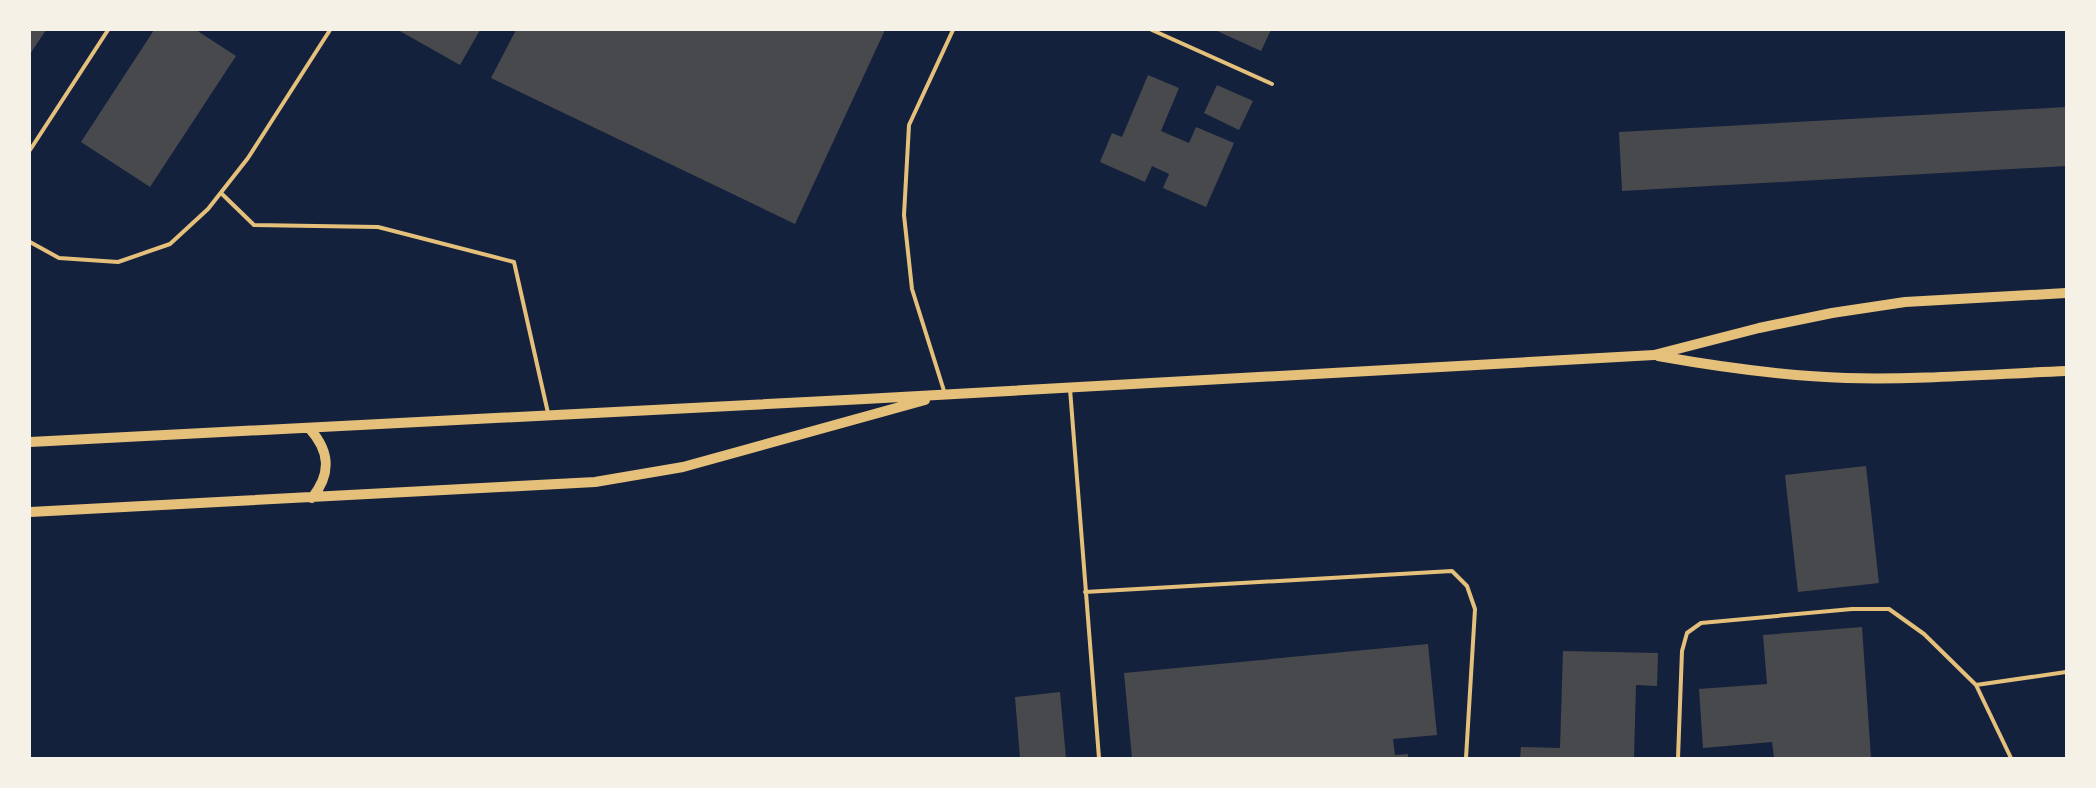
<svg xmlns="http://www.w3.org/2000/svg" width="2096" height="788" viewBox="0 0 2096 788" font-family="Georgia,serif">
	<rect width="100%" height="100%" fill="#14213d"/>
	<path fill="#48494c" d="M30 30H46L30 54Z
		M154 30H196L236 56 150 187 81 142Z
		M398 30H480L460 65Z
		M516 30H885L795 224 491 78Z
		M1215 30H1271L1261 51Z
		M1148 75 1179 88 1161 131 1189 143 1196 127 1234 143 1206 207 1163 188 1169 174 1152 166 1145 182 1100 162 1112 133 1122 137Z
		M1217 85 1253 101 1239 130 1204 113Z
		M2066 107V166L1622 191 1619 132Z
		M1866 466 1879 583 1798 592 1785 475Z
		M1862 627 1871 758H1774L1772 742 1703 748 1699 689 1767 684 1763 635Z
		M1428 644 1437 735 1393 739 1395 755 1408 754V758H1132L1124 673Z
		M1563 651 1658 653 1657 686 1636 685 1634 758H1520L1521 747 1560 748Z
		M1060 692 1066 758H1020L1015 697Z"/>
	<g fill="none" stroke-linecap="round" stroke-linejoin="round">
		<path stroke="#e5c07b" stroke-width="4" d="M1152 30 1272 84
			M30 150 108 30
			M221 193 254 225 378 227 514 262 548 413
			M30 242 59 258 118 262 170 244 208 209 248 158 330 30
			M1070 389 1099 758
			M945 394 912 289 904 215 909 125 953 30
			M1085 592 1452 571 1467 586 1475 609 1466 758
			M1976 685 2066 672
			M1678 758 1682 651 1687 633 1701 623 1852 609H1889L1924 634 1976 685 2011 758"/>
		<path stroke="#e5c07b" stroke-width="10" d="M1658 356C1720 367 1782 376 1846 378 1919 380 1993 374 2066 371
			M309 428C330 451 332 473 312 498
			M30 442 865 399 1654 355 1759 328 1832 313 1905 302 2066 293
			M30 512 595 482 683 467 925 400"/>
	</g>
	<rect width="2096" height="788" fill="none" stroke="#f6f1e7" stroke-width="62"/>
</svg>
